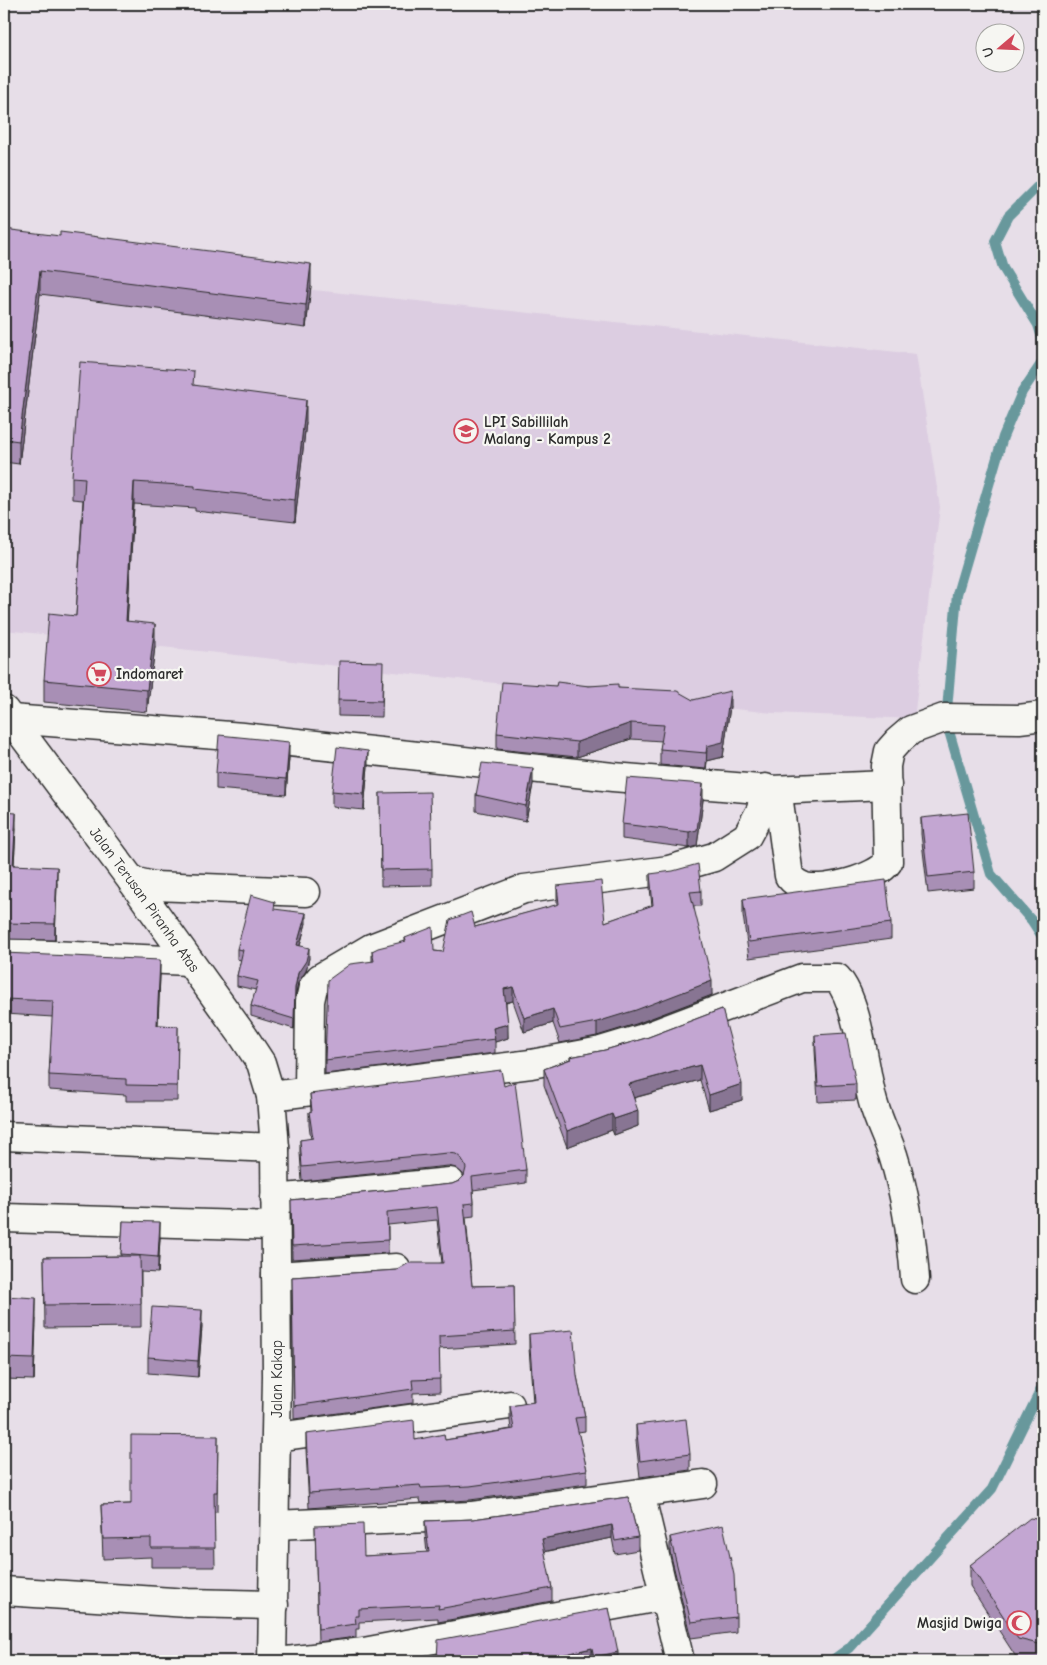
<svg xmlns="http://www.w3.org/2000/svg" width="1047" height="1665" viewBox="0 0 1047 1665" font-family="'Comic Neue',sans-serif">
	<rect width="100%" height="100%" fill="#e7dee8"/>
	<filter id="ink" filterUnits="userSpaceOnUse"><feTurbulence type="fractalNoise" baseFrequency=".02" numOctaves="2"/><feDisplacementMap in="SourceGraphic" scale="10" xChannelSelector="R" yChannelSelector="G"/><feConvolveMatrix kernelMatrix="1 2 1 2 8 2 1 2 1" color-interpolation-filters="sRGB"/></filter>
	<g filter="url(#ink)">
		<path fill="#dccde1" d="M4 257 916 354 940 507 914 719 773 713 4 630Z"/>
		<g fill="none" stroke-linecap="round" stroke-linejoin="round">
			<path stroke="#67989c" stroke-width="10" d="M1043 181 1008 216 995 241 1003 268 1038 325 1043 341
				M1043 361 1022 392 1003 437 957 594 946 721 991 874 1032 921 1043 938
				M831 1661 849 1648 992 1489 1043 1385"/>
			<g stroke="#2b2b2b" stroke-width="31">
				<g id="minor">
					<path id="s1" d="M4 710 132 881 244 1037 261 1063 271 1096 275 1148 277 1376 272 1661"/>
					<path d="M11 719 243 737 613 777 771 790 887 785"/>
					<path d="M771 790 779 802 789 876C793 881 798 885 805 887 825 892 876 879 888 862L886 766 889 751 897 742 911 730 944 718 1019 719 1043 716"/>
					<path d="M132 881 154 886 306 892"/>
					<path d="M4 953 189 961"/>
					<path d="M309 1091 310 1001 313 987 320 978 371 948 524 889 669 870 714 857 747 836 761 810 765 788"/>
					<path d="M271 1096 531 1064 601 1051 641 1039 802 978H837C859 1002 864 1070 873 1102 878 1120 887 1137 893 1155 906 1196 912 1237 915 1279"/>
					<path d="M4 1136 275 1148"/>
					<path d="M275 1199 450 1182"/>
					<path d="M4 1218 275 1226"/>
					<path d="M276 1276 396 1268"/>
					<path d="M277 1437 510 1405"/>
					<path d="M640 1493 703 1484"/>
					<path d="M275 1525 471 1516 640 1493 680 1661"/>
					<path d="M4 1591 188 1603 274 1605"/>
					<path d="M287 1661 364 1652 664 1596"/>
				</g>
			</g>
			<use href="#minor" stroke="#f6f6f2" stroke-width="28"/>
		</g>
		<path fill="#a88fb5" stroke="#2b2b2b" d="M4 229 311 286 306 328 40 294 19 464 4 462Z
			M194 385 306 422 295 522 195 511V508L134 504 127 621 155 646 147 712 44 702V680L76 616 83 500 72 499V477Z
			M383 678 382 717 338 716V700Z
			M556 686H589L618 688 730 706 723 757 707 761 706 769 660 765V749L662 741 631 739 577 757 497 749V733Z
			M289 758 286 795 216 789V773Z
			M368 766 364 810 332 807V791Z
			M533 784 526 821 476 811V795Z
			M380 793 432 869V885L381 886Z
			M703 800 697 846 689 848 622 839V824Z
			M4 812 16 828 14 865 57 883 55 940 4 939Z
			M921 818 974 872V888L928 893 921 834Z
			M650 874 701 891V906H693L712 995 636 1024 597 1036 560 1043 553 1023 524 1032 513 1001 506 1003 508 1038 495 1042V1053L325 1074V1060L372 961V951L405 942V938L434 951 443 952 475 927 557 905V886L605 922 652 906 650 888Z
			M743 899 891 923V939L749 958 743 915Z
			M275 910 306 923 300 946 309 958 306 971 298 983 295 998 294 1029 251 1016V1006L256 990 237 986V976L241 960 237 959V949Z
			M4 953 160 975 158 1025 178 1026 177 1101H126V1095L49 1090V1075L53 1017 4 1014Z
			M722 1009 742 1100 709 1110 700 1080 634 1098 638 1126 614 1135 612 1130 567 1147 544 1085V1069L570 1059V1057L605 1050 646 1038Z
			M815 1035 856 1084V1100L818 1102 815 1050Z
			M504 1086 526 1170V1183L473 1190 474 1203V1216L466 1217 472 1286 514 1285 515 1344 439 1349 440 1392 413 1393V1403L294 1419 292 1277 397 1270 442 1263 437 1220 388 1225V1253L292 1259 291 1200 452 1184 459 1181 464 1176 462 1173 456 1168 448 1166 302 1181 300 1153V1140L311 1139 309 1125V1112H311L310 1094Z
			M123 1221 160 1238 158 1273 141 1272V1327L45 1328 44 1257 121 1256Z
			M4 1296 36 1319 34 1380 4 1379Z
			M202 1326 198 1377 148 1373V1357Z
			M529 1334 577 1376 585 1417V1431L578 1432 587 1470V1484L470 1500 421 1503 420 1499 309 1508 306 1449V1434L415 1440H445L511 1429 510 1421V1406L533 1403 529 1348Z
			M636 1425 690 1454V1470L640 1477 636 1441Z
			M218 1436 217 1512H214L215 1567H151V1557L103 1559 101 1505 131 1504Z
			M628 1497 638 1537V1550L615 1554 612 1538 544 1552 552 1588V1601L438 1622V1618L359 1622V1629H356V1637L318 1642 315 1526 364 1556 427 1553 425 1534V1521L473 1519Z
			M1043 1520V1661H1025L1018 1660 970 1586V1565Z
			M670 1537 736 1617V1632L691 1638 670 1552Z
			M609 1608 618 1661H437Z"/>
		<path fill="#887493" stroke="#2b2b2b" d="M311 264V286L306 328V305Z
			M40 271V294L19 464V441Z
			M306 400V422L295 522V500Z
			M134 482V504L126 643V621Z
			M155 624V646L147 712V690Z
			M730 691V706L723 757 707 761 706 769 707 746Z
			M631 723V739L577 757V742Z
			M289 742V758L286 795V779Z
			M368 751V766L364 810V794Z
			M533 768V784L526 821V806Z
			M703 784V800L697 846 689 848V832Z
			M16 813V828L13 881V865Z
			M57 867V883L55 940V924Z
			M306 913V923L297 956V945Z
			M309 948V958L306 971 298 983 295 998 294 1029 295 988 298 973Z
			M160 960V975L157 1041V1025Z
			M712 981V995L636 1024 597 1036V1022Z
			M513 987V1001L504 1003V989Z
			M553 1009V1023L524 1032V1018Z
			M508 1024V1038L495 1042 493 1028Z
			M700 1065V1080L629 1099V1084Z
			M742 1084V1100L709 1110V1095Z
			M638 1111V1126L614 1135V1119Z
			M612 1114V1130L567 1147V1131Z
			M160 1222V1238L158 1273V1257Z
			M36 1298V1319L34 1380V1359Z
			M202 1310V1326L198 1377V1361Z
			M612 1525V1538L542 1552V1539Z
			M592 1648V1661H535Z
			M618 1652V1661H594V1657Z"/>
		<path fill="#c3a6d2" stroke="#2b2b2b" d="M4 229 60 236V232L311 264 306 305 40 271 19 441 4 439Z
			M80 362 194 371 193 385 306 400 295 500 195 489V486L134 482 126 621 155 624 147 690 44 680 49 613 76 616 85 478 72 477Z
			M339 661 383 662 382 701 338 700Z
			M502 682 556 686 557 682 589 686 618 684V688L677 691 693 700 730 691 723 742 707 746 706 753 660 749 664 725 631 723 577 742 497 733Z
			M219 735 289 742 286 779 216 773Z
			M337 747 368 751 364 794 332 791Z
			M482 763 533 768 526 806 476 795Z
			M627 778 703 784 697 830 689 832 622 824Z
			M430 792 432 869 381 870 380 793Z
			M4 812 16 813 13 865 57 867 55 924 4 923Z
			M968 813 974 872 928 877 921 818Z
			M698 864 701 891 690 892 712 981 636 1010 597 1022 560 1029 553 1009 524 1018 513 987 504 989 508 1024 493 1028 495 1039 325 1060 328 980 350 964 374 961 372 951 378 948 406 941 405 938 433 927 434 951 443 952 450 920 471 912 475 927 559 904 557 886 601 881 605 922 653 905 650 874 673 871Z
			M886 880 891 923 749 942 743 899Z
			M251 895 275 902 274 909 306 913 297 945 309 948 306 961 298 973 295 988 294 1019 251 1006 258 981 237 976 243 950 237 949Z
			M4 953 160 960 157 1025 178 1026 177 1086 126 1085V1079L49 1075 53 1001 4 999Z
			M722 1009 742 1084 709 1095 700 1065 629 1084 638 1111 614 1119 612 1114 567 1131 544 1069 571 1059 570 1057 605 1050 646 1038Z
			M846 1033 856 1084 818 1086 815 1035Z
			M501 1070 504 1086 515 1082 526 1170 472 1177 474 1203 464 1204 472 1286 514 1285 515 1331 439 1336 440 1379 412 1380 413 1389 294 1406 292 1277 397 1270 409 1263H443L437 1207 387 1212 388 1240 292 1246 291 1200 452 1184 459 1181 464 1176 466 1168 462 1159 456 1154 448 1153 302 1167 300 1140 313 1138 309 1112 312 1111 310 1094Z
			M123 1221 160 1222 158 1257 121 1254Z
			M140 1256 141 1304 45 1305 44 1257Z
			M4 1296 36 1298 34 1359 4 1358Z
			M152 1307 202 1310 198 1361 148 1357Z
			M573 1330 577 1376 585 1417 575 1418 587 1470 470 1486 421 1488 420 1485 309 1493 306 1434 414 1420 415 1440 444 1434 445 1440 514 1429 510 1406 534 1402 529 1334Z
			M686 1419 690 1454 640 1461 636 1425Z
			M131 1435 218 1436 217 1492H214L215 1548H151V1538L103 1539 101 1505 131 1504Z
			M628 1497 638 1537 615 1541 612 1525 542 1539 552 1588 438 1609 439 1605 359 1609V1616H355L356 1624 318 1629 315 1526 363 1524 364 1556 429 1552 425 1521 473 1519Z
			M1030 1518 1043 1520V1645L1018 1639 970 1565Z
			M723 1525 734 1575 736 1617 691 1622 670 1537Z
			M609 1608 618 1652 594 1657 592 1648 535 1661H437L438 1640Z
			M359 1654 360 1661H312V1660Z"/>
	</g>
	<defs>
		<g id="school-ring" transform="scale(1.25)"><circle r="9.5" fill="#f6f6f2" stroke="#d1495b" stroke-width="1.5"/><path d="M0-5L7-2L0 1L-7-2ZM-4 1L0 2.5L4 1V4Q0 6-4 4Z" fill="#d1495b"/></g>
		<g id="supermarket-ring" transform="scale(1.25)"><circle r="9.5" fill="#f6f6f2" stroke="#d1495b" stroke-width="1.5"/><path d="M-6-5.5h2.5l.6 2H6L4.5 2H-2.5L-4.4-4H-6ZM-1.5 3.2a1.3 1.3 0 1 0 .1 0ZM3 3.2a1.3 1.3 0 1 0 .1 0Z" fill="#d1495b"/></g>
		<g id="mosque-ring" transform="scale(1.25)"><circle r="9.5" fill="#f6f6f2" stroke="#d1495b" stroke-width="1.5"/><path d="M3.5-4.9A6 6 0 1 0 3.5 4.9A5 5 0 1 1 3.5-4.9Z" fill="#d1495b"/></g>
	</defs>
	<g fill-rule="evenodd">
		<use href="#school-ring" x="466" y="431"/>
		<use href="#supermarket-ring" x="99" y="674"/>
		<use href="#mosque-ring" x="1019" y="1623"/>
	</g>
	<g text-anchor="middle" stroke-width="4.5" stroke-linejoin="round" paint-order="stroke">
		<g font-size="15" font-weight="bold" fill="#2b2b2b" stroke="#f6f6f2" text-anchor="start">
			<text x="484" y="427">LPI Sabillilah<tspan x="484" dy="17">Malang - Kampus 2</tspan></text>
			<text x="116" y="679">Indomaret</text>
			<text x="1002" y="1628" text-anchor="end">Masjid Dwiga</text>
		</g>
		<g font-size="15" fill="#2b2b2b" stroke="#f6f6f2">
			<text dy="5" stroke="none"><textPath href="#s1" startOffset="236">Jalan Terusan Piranha Atas</textPath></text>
			<text transform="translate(277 1379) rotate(-90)" y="5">Jalan Kakap</text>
		</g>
	</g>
	<rect width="1047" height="1665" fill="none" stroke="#f6f6f2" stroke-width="20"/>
	<rect x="10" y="10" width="1027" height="1645" fill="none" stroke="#2b2b2b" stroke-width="2" filter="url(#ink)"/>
	<g transform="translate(1000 48) rotate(251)"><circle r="24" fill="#f6f6f2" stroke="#a5a5a2"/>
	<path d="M0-4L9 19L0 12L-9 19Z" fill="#d1495b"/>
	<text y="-8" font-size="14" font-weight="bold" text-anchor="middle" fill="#2b2b2b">U</text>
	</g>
</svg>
